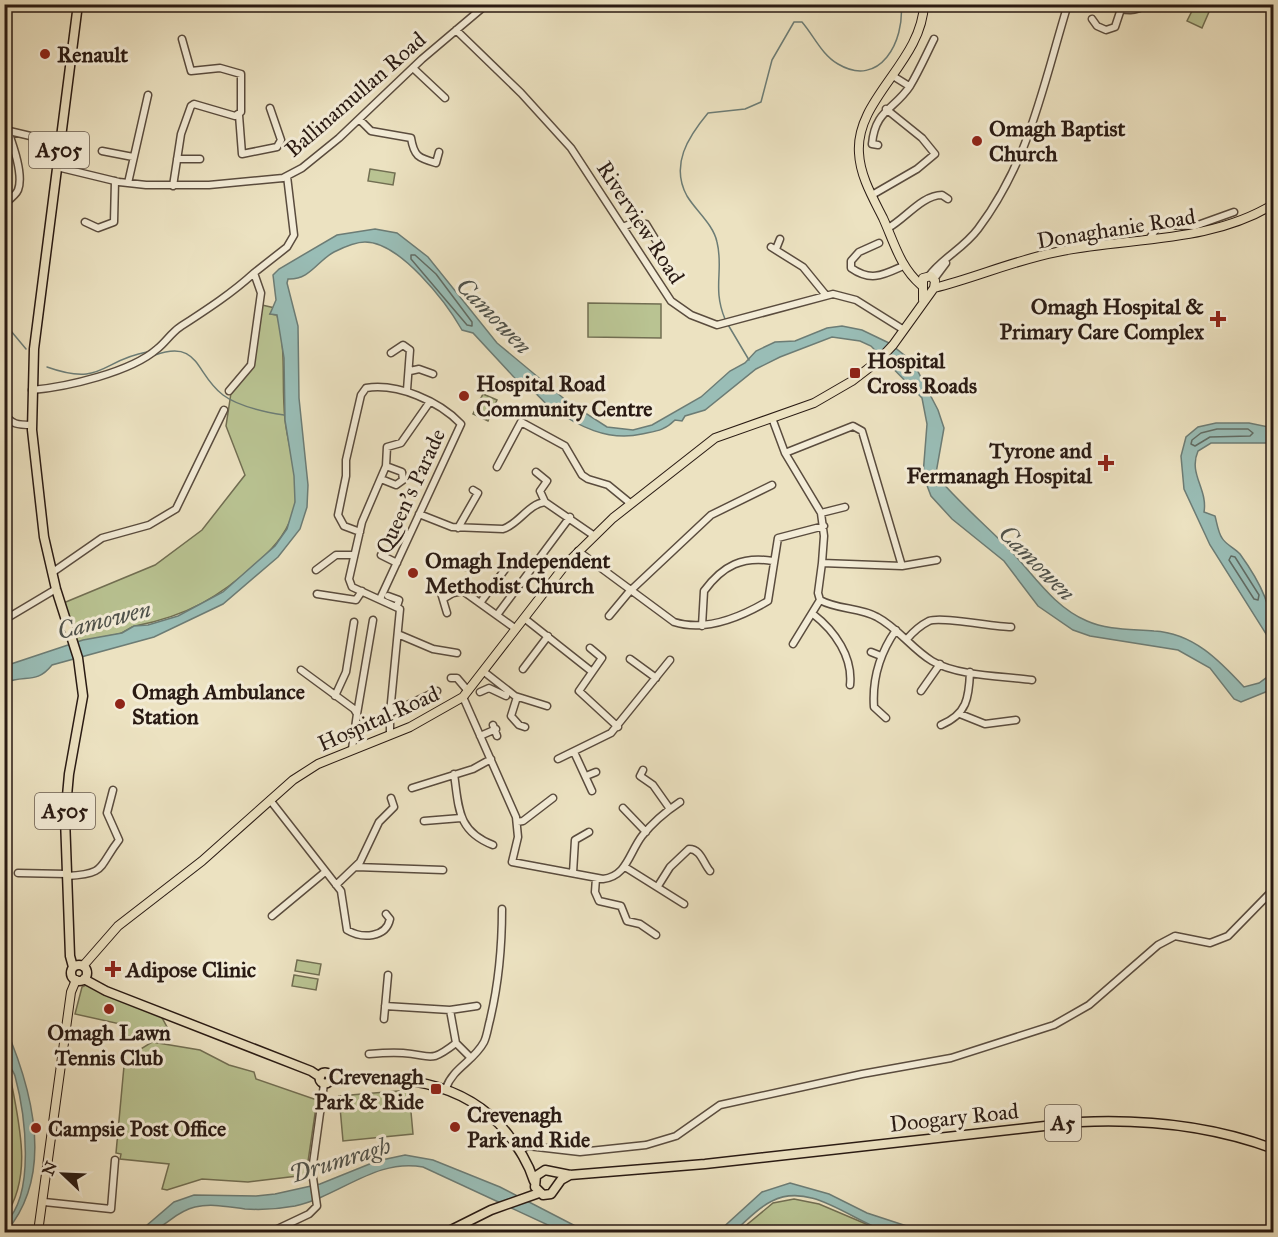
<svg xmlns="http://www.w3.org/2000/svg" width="1278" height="1237" viewBox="0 0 1278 1237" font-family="'IM FELL Great Primer',serif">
	<rect width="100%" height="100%" fill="#ece2c1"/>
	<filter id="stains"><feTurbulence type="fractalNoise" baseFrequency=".00333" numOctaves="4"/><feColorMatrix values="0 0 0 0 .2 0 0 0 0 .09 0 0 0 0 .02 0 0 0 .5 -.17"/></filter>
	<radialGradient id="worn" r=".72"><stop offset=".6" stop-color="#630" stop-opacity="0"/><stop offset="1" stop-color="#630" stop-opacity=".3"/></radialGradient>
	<path fill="#b9c392" stroke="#716e52" stroke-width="1.5" d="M1195 5H1212L1202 28 1187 21Z
		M370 169 395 173 393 185 368 181Z
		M588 303 661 304V338L588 337Z
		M262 305 275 308 270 314 277 315C287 350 281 384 285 420 288 447 300 478 295 505 290 529 276 546 258 562 220 597 187 616 135 626 130 627 125 632 119 634 104 637 89 639 75 643L61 604 155 565 202 530 245 475 226 426 231 393 253 365Z
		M483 394 497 400 488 421 473 414Z
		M457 558 475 559V564L478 561 481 563 471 576 469 574 470 571 454 569Z
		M297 960 321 964 319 975 295 971Z
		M294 975 318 979 316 990 292 986Z
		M86 985 161 1016 167 1027 166 1041 126 1036 125 1025 75 1014 82 987Z
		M152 1042 200 1050 229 1065 254 1072 256 1079 317 1100 306 1175 248 1182 202 1179 167 1190 162 1189 169 1164 120 1159 121 1154 116 1153 124 1066 141 1059 139 1050Z
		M4 1062 9 1069C17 1118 35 1173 5 1217Z
		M409 1090 413 1134 343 1141 339 1096Z
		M794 1199 819 1204 885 1232H738L773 1203Z"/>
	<path fill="#99bdb6" stroke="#6c7c75" stroke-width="1.5" d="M375 229 397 233 428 257 497 343 568 402 607 427 633 430 652 425 701 397 730 371 745 363 756 351 775 342 795 341 827 328 842 326 862 330 889 343 913 362 938 410 944 428 936 473 940 480C961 504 985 525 1007 547 1033 573 1052 606 1087 621 1107 630 1132 629 1154 631 1193 633 1219 660 1244 687L1259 683 1274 672 1273 689 1241 702 1234 699 1210 668 1178 650 1090 636 1073 630 1038 606 1004 561 952 519 931 496 923 475 927 424 922 398 871 346 860 341 832 337 780 357 756 369 705 410 685 416 682 421 675 420C664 431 656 431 642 434 608 442 578 426 550 407 541 401 536 389 524 388L473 333 462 330C446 302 400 242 365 242 356 242 342 248 334 252 317 261 310 280 288 279L287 283 298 326 299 398 308 485 307 507 300 529 278 557 223 604 154 637 52 665C36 685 25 674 5 683V667L8 665 83 640 122 633 134 626 148 625 178 616 223 592 275 546 287 529 295 502 294 476 285 420 284 358 277 315 270 314 276 300 273 275 279 269 337 235Z
		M1216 423H1249L1273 428V443H1211L1198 451C1188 474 1208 489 1204 512L1215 516C1217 523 1218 532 1222 538 1226 545 1235 548 1240 554 1261 583 1274 609 1273 645L1210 545 1184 489 1181 456 1186 437 1198 427Z
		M4 1024C32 1088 56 1173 6 1232L5 1223C36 1195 25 1113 15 1076 13 1069 6 1063 4 1056 3 1046 4 1034 4 1024Z
		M405 1155 433 1160 500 1187 587 1232H563L423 1167C376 1158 340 1196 295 1206 279 1209 261 1210 245 1209 228 1207 212 1203 195 1207 170 1213 166 1232 139 1232L174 1202 194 1195 256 1196 275 1194 320 1184 377 1161Z
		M790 1183 829 1194 867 1213 925 1232C913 1233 899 1234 888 1232 853 1222 811 1181 772 1201 757 1208 746 1222 733 1232H718L762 1192Z"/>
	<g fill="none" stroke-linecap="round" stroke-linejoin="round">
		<path stroke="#616c64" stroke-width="1.5" d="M411 255H415L436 274 472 322V326L467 325 411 259Z
			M1217 429H1248L1253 433 1250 436 1210 437 1195 446 1191 444 1192 440 1201 433Z
			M1231 556 1235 557 1259 595 1258 600 1254 599 1229 560Z"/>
		<path stroke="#6c7c75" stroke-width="1.5" d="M4 310 11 331 26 349
			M725 319C712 288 724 270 717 242 713 224 696 211 687 196 670 165 688 137 708 113L745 109 761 102 772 60 794 22H802C814 36 822 55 838 64 880 89 905 41 901 4
			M727 323 749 360
			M155 355C200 339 195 374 223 395 239 407 265 412 284 415
			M47 367C103 387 101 360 147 352"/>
		<g stroke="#5a4c3e" stroke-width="9">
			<path id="minor" d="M1113 4C1126 13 1135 11 1149 4
				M1092 19 1097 26 1106 30 1115 27 1121 9
				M456 30 521 93 571 148 671 301 691 315 717 325 833 294 856 300 904 330
				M413 68 445 98
				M893 76 909 86
				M239 115 242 154 277 147 281 140 270 108
				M359 119 371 131 411 138C414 156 418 158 436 163L439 152
				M5 130 60 143
				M878 145 872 144C875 110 894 110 910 86 919 71 926 55 934 39
				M102 151 133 157
				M177 159H200
				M57 167 119 182 146 185H209L283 178 302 168 339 138 422 59 487 4
				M128 183 148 95
				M173 186 181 134 191 106 194 104 235 116 241 112V74L220 68 191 71 182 39
				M872 195 917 169 935 154 922 138 886 109
				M4 204C9 200 16 195 18 190 24 175 13 145 8 131
				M85 222 98 228 114 222 115 181
				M623 227 632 223 646 224 660 247
				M888 228C905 219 922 195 942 195L948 199
				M1149 239 1159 225 1195 226 1234 212
				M879 243 859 252 851 261V268C871 282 883 275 903 266
				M771 247 803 267 825 294
				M776 249 780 239
				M254 273 287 247 294 235 287 176
				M929 276C942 258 963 249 978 229 1030 160 1043 85 1068 4
				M934 279 946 263
				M391 353 403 345 410 350 407 390
				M410 371 419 369 433 374
				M32 390C67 387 131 372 157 349 165 343 171 333 180 327 206 310 231 294 254 273L261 293 251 365 229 391
				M4 412C10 425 19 425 32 425
				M772 418 785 453 821 513 824 536 822 563 902 566 862 431 853 426 785 453
				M497 467 521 422 565 446 582 475 588 479 608 485 630 503
				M536 472 547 481 540 491 545 502
				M381 479 396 485 403 480 402 472 386 466
				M821 513 845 507
				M419 514 452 527 503 529C519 524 528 504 545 502L593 535
				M458 528 478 493 473 490
				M360 532 344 526 338 515 346 476V460L361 395 366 388C398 383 439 401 461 424L380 599
				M578 551 674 622C705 632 741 617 768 601L778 538 824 526
				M381 555 397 563
				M902 566 937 560
				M316 570 336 555H354
				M53 572 102 538 149 525 176 509 224 410
				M441 593 447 613
				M317 594 356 600 362 591
				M388 596 399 600 397 606
				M443 599 453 593 463 591 516 629
				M820 600C838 610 859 607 877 617 898 628 912 649 932 661 957 676 1002 676 1032 680
				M480 603 512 560
				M813 614C835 631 853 657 850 685
				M497 615 570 517
				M609 616 629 592 711 515 772 485
				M524 618 591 671
				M4 620 56 589
				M702 626 704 591C723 565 743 556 773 561
				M400 635 433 649 457 653
				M907 639C913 632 921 625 929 621 941 616 993 627 1011 627
				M793 644 820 600 818 593 822 563
				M590 648 602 658 579 691 618 727
				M871 652 881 656
				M630 659 656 678
				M523 669 548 636
				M301 670 354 709 357 714 352 749
				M483 671 515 696 547 706
				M451 678H457L468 691
				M921 691 940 664
				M480 692 489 688 506 696
				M335 696 346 672 354 622
				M463 697 516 817 518 837 512 862 603 879C627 876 629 853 642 836 653 822 665 812 680 802
				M517 697 511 716 519 725 525 727
				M390 713 437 691
				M357 714 373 620
				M960 714 985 724 1016 720
				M886 718 874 707C872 678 880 653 896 630
				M493 725 497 736
				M941 725C967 714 969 698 970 672
				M390 735V713L400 609 352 587 349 579 362 522 386 466 387 447 401 443 429 403
				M480 736 496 729
				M574 752 592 791
				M558 759 611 733 670 660
				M643 770 640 776 653 785 670 809
				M454 774C459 808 457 831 493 845
				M586 776 596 772
				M412 788 473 769 491 759
				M270 800 341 891 347 930C362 939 386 938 390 919L386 914
				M623 808 646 832
				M424 821 461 818
				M517 822 523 821 553 798
				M356 867 443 870
				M625 867 684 904
				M18 873 67 874
				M573 873 575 840 589 832
				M67 876C107 874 98 867 119 840L107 813 113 790
				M596 878 595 892 599 901 621 906 627 921 640 924 656 935
				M336 885 360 862 379 822 394 807 391 798
				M658 886 670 867 689 849C701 849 703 863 710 871
				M272 916 325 872
				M385 1006 450 1010 477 1006
				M450 1010 456 1043 471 1058
				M384 1019 388 975
				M369 1054C380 1053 392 1052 403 1053 432 1055 429 1064 456 1043
				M446 1088C453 1068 474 1061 484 1042 487 1036 488 1027 490 1020 499 982 502 947 502 909
				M520 1150 528 1146 580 1152 646 1145 676 1136 720 1105 862 1074 951 1058 1054 1025 1089 1005 1158 945 1175 936 1210 943 1228 936 1274 889
				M44 1202 111 1209 115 1160
				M271 1232 309 1214 317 1206 312 1171 324 1084"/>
		</g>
		<g stroke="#291a13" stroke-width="10">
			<path id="major" d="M921 285C900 267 894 242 883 218 873 198 860 176 859 153 855 99 922 62 924 4
				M934 288C975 278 1015 260 1057 252 1129 237 1209 244 1274 204
				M923 300V278L931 276 935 281
				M83 966 118 926 202 861 293 780 318 764 410 727 463 697 566 564 613 518 715 438 814 403 852 381 878 361 893 345 934 288 935 281
				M38 1232 71 992 76 980"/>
		</g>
		<g stroke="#291a13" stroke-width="11">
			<path id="highway" d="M71 973a8 8 0 1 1 16 0a8 8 0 1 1-16 0Z
				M73 967 70 956 65 818 69 774 83 696 78 658 56 589 44 537 32 430 34 349 78 4
				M84 979 106 991 311 1071 320 1077
				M319.5 1078a5.5 5.5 0 1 1 11 0a5.5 5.5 0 1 1-11 0Z
				M330 1077C396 1077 462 1077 507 1133 519 1149 528 1162 534 1181
				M570 1175 561 1180 551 1194 543 1195 535 1187 536 1176 545 1170 570 1175 705 1164 1080 1122C1146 1119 1212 1126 1274 1149
				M447 1232 491 1210 539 1193"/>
		</g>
		<use href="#minor" stroke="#f3ecd7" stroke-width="6"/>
		<use href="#major" stroke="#ece2c1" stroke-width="8"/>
		<use href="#highway" stroke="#ece2c1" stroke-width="8"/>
	</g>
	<g fill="#8f2418" stroke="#f3ecd7" stroke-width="2">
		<circle cx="45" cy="54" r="6"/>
		<circle cx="977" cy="141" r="6"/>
		<path d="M1215 310h6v6h6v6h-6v6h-6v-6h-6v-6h6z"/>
		<rect x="849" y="367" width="12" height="12" rx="3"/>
		<circle cx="464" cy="396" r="6"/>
		<path d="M1103 454h6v6h6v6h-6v6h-6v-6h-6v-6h6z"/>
		<circle cx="413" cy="573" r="6"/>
		<circle cx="120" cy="704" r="6"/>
		<path d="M110 960h6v6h6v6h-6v6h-6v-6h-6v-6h6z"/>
		<circle cx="109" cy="1009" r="6"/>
		<rect x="430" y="1083" width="12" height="12" rx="3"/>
		<circle cx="455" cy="1127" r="6"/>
		<circle cx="36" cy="1128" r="6"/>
	</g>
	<g text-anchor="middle" stroke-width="6" stroke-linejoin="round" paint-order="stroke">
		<g fill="#f3ecd7" stroke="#66594e" stroke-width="1.5">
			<rect x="29" y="132" width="60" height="36" rx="4.5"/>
			<rect x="35" y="793" width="60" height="36" rx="4.5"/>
			<rect x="1045" y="1105" width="36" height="36" rx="4.5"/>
		</g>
		<g font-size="21" font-weight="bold" fill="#291a13">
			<text x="59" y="157">A505</text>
			<text x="65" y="818">A505</text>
			<text x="1063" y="1130">A5</text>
		</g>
		<g font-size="22" font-weight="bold" fill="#291a13" stroke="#f3ecd7" text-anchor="start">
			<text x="57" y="62">Renault</text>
			<text x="989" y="136">Omagh Baptist<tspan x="989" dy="25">Church</tspan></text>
			<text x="1204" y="314" text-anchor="end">Omagh Hospital &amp;<tspan x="1204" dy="25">Primary Care Complex</tspan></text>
			<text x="867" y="368">Hospital<tspan x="867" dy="25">Cross Roads</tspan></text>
			<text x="476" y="391">Hospital Road<tspan x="476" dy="25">Community Centre</tspan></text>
			<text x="1092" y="458" text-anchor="end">Tyrone and<tspan x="1092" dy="25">Fermanagh Hospital</tspan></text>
			<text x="425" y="568">Omagh Independent<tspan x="425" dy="25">Methodist Church</tspan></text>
			<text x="132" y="699">Omagh Ambulance<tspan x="132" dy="25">Station</tspan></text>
			<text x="126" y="977">Adipose Clinic</text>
			<text x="109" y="1040" text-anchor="middle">Omagh Lawn<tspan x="109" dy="25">Tennis Club</tspan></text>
			<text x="424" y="1084" text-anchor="end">Crevenagh<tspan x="424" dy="25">Park &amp; Ride</tspan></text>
			<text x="467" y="1122">Crevenagh<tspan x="467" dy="25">Park and Ride</tspan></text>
			<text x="48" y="1136">Campsie Post Office</text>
		</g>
		<g font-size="22" fill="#291a13" stroke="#f3ecd7">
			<text transform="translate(355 94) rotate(-41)" y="8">Ballinamullan Road</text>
			<text transform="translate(641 222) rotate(57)" y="8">Riverview Road</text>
			<text transform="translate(1116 228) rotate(-9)" y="8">Donaghanie Road</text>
			<text transform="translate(410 491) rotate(-65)" y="8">Queen's Parade</text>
			<text transform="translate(378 718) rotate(-24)" y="8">Hospital Road</text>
			<text transform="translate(954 1117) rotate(-6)" y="8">Doogary Road</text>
		</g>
		<g font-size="24" font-style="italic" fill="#50534c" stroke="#f3ecd7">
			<text transform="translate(494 316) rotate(46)" y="8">Camowen</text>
			<text transform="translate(1037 563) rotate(45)" y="8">Camowen</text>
			<text transform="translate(104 620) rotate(-14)" y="8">Camowen</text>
			<text transform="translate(340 1160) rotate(-17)" y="8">Drumragh</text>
		</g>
	</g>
	<rect width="1278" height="1237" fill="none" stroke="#ece2c1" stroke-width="24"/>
	<rect x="6" y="6" width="1266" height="1225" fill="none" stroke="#291a13" stroke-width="3"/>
	<rect x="12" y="12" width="1254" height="1213" fill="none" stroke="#291a13" stroke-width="1.5"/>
	<g transform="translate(63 1174) rotate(293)" stroke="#f3ecd7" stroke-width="4.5" paint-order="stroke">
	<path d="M0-4.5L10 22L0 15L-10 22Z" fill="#291a13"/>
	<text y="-9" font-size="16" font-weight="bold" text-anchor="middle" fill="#291a13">N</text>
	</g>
	<rect width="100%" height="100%" filter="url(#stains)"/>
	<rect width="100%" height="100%" fill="url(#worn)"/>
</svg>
